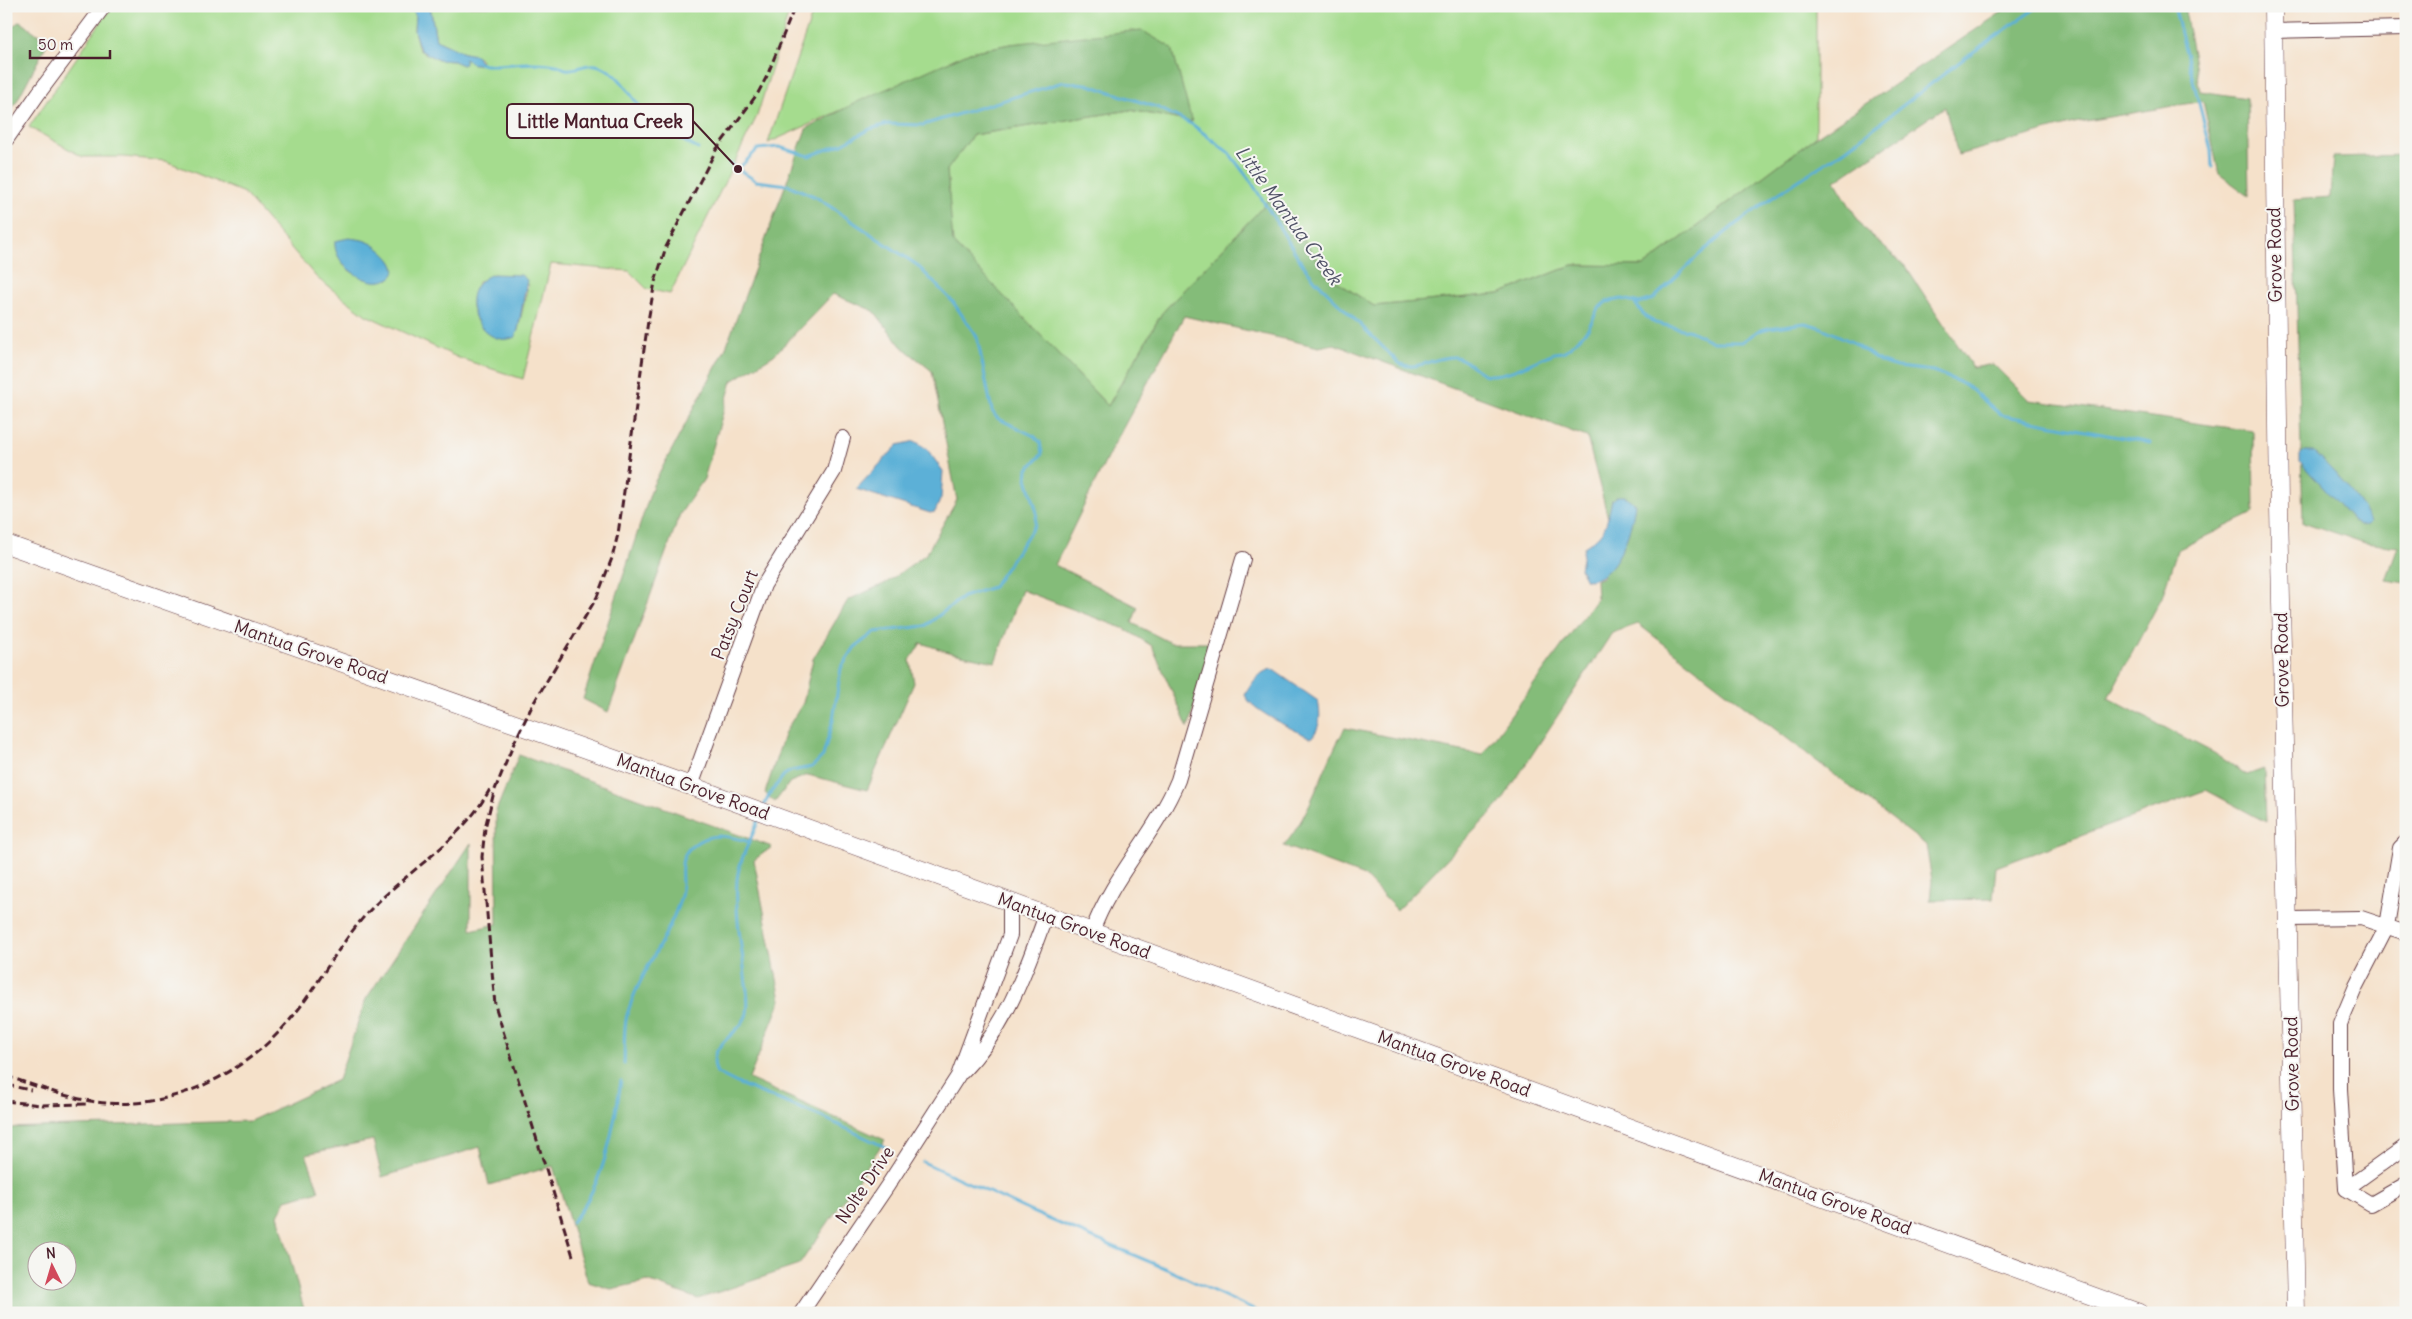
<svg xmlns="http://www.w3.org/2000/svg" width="2412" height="1319" viewBox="0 0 2412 1319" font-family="Delius,sans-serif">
	<rect width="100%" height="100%" fill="#f6f6f2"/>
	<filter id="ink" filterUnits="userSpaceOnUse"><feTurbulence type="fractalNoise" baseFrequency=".02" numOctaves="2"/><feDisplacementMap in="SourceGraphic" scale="10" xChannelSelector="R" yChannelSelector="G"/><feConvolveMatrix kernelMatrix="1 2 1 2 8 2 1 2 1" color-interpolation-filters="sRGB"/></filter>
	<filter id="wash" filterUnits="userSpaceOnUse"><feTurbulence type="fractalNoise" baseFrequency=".0096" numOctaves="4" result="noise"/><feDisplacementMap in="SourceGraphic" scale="20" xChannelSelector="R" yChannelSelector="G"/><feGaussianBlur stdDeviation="1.12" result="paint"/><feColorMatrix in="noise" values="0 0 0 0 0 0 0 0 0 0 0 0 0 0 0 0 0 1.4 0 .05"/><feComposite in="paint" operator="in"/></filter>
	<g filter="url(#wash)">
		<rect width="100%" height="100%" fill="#f5e1ca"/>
		<path fill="#a5dc8e" stroke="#787e5c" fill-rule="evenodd" d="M112 6H407L415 14 414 31 419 50 438 60 454 61 462 65 464 58 478 65 481 61 479 57 464 53 436 40 430 6H791L757 116 670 294 647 289 629 271 551 264 523 379 459 358 366 315 317 278 244 193 166 161 124 157H83L29 127ZM341 262 389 279C371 281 352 277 341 262ZM493 274 528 285 518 330 477 322 472 306 478 282Z
			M815 6H1816V137L1644 266 1573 265 1499 294 1374 306 1328 276 1274 195 1162 313 1108 406 952 243 947 169 973 135 1130 110 1191 122 1172 48 1046 41 1010 44 970 52 768 143Z"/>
		<path fill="#84bc79" stroke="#676e52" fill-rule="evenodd" d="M2005 6H2184L2200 91 2247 98 2249 196 2219 174 2203 101 2074 123 1958 155 1945 107 1835 181 1863 228 1905 266 1973 368 1993 364 2029 400 2253 431 2254 513 2177 550 2162 597 2108 698 2214 753 2247 775 2264 769 2266 822 2206 790 1996 867 1993 899 1930 900 1932 881 1926 845 1638 624 1612 633 1499 805 1397 910 1364 876 1284 846C1312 812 1323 766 1345 728L1482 755 1597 598 1596 580 1603 577 1612 500 1608 518 1587 437 1334 344 1319 347 1184 316 1111 450 1055 565 1138 607 1132 623 1171 643H1213L1188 728 1152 646 1125 629 1022 590 995 662 948 652 921 643 910 660 914 683 867 790 808 775 790 782 775 802 765 793 785 732 803 703 813 659 848 600 886 583 926 554 957 500 932 371 901 346 874 311 833 294 774 355 732 381 704 479 680 514 608 712 583 699 653 485 725 350 806 129 857 102 970 52 1010 44 1141 30 1172 48 1192 122 1130 110 973 135 947 170 953 243 1108 406 1162 313 1274 195 1328 276 1374 306 1499 294 1573 265 1644 266 1816 137 2002 12Z
			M20 21 48 42 17 101 6 117V31Z
			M2406 155V583L2386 580 2398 547 2365 543 2303 522 2294 200 2330 197 2333 157Z
			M519 755 772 847 754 860 781 1000 749 1079 885 1140 799 1265 698 1299 648 1281 611 1289 588 1282 553 1166 489 1185 480 1147 382 1177 373 1140 306 1154 319 1191 286 1200 278 1215 305 1313H6V1128L250 1121 338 1080 366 999 471 843V930L497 924 496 811ZM38 1252H68V1282H38Z"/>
		<path fill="#5bb0d7" stroke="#526881" d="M407 6H430L436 40 464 53 476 55 481 64H473L465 58V64L462 65 454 61 438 60 420 50 414 31 415 14Z
			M349 238C355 239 362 239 368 242 377 245 406 268 390 278 369 291 332 264 335 241Z
			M493 274 521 275 527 280 518 330 515 337C482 352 449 290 493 274Z
			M915 441 927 449 943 471 941 498 935 512 930 513 856 489 898 445Z
			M2304 451H2313C2328 465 2365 504 2370 522L2368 525 2360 526 2354 522 2300 462V455Z
			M1618 496H1625L1635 504C1632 529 1616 582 1586 580L1580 569 1584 547C1607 533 1606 525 1612 500Z
			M1272 669 1318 701C1321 714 1321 728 1311 738 1295 730 1251 711 1245 695 1251 684 1259 671 1272 669Z"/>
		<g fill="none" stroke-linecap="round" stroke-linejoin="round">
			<path stroke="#5bb0d7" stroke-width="3" d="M2174 6 2211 150 2212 167
				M477 62C482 66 489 65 495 65 515 64 536 61 556 65 560 65 563 69 566 69 574 71 586 63 596 65 621 70 630 99 647 115 662 129 680 139 698 149
				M729 163 756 181 788 185 816 197 917 265 953 302 977 337 992 411 997 418 1034 436 1040 442 1042 454 1028 469 1027 478 1037 513 1035 525 993 587 963 597 925 626 875 632 855 647 841 668 833 720 823 756 812 767 791 771 784 775 769 795 764 806
				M738 169 758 149 779 147 809 156 842 144 870 129 888 124 923 125 1063 82 1086 84 1159 108 1193 125 1229 153 1252 183 1301 262 1315 280 1399 363C1417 373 1435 355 1455 357 1466 358 1474 370 1484 374 1501 380 1537 360 1554 353L1563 352 1570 347 1588 329 1598 309 1606 302 1622 299 1640 303 1653 299 1701 253 1736 224 1776 195 1845 150 1966 57 2039 6
				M1635 303 1643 314 1655 323 1691 331 1713 342H1742L1758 331 1769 328 1805 323 1820 327 1852 342 1881 362 1898 367 1933 371 1966 385 2001 415 2150 443
				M760 816C753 837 739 858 737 880 735 909 740 939 744 967 745 982 750 998 747 1013 742 1035 703 1045 717 1073L739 1084 822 1117 887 1148
				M624 1064C625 1048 623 1030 627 1015 639 973 669 938 681 896 685 878 675 860 692 846 710 831 729 836 750 842
				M923 1162 1032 1212 1169 1270 1260 1313
				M572 1222C604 1185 614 1128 621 1081"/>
		</g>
	</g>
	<g filter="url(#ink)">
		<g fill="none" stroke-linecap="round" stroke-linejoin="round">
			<g stroke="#643c43" stroke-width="16">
				<path id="minor" d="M2274 31 2406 28
					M6 140 38 94 104 6
					M691 786 764 585 834 471 843 438
					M2289 919 2361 918 2406 933
					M1092 932C1111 878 1155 835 1178 780L1243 559
					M962 1072C1006 1028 1025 973 1046 915
					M2346 1189 2340 1089V1024L2356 986 2387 926 2400 848 2406 842
					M2346 1189 2406 1146
					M2346 1189 2371 1204 2406 1184
					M801 1313 888 1185 958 1076 1010 935V903"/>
			</g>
			<g stroke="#643c43" stroke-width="19">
				<path id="major" d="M2273 6 2279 507 2296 1313
					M6 544 691 786 2139 1313"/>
			</g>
			<use href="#minor" stroke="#fff" stroke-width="14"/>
			<use href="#major" stroke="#fff" stroke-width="18"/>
			<path stroke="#4a1f2b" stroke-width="3" stroke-dasharray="8 4" stroke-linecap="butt" d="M6 1076C34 1085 61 1096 90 1101 167 1114 246 1075 294 1015 321 981 341 940 372 908 411 868 464 839 491 787
				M6 1085 31 1090
				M6 1101 40 1105 87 1104
				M573 1256 495 1005 482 857 485 828 494 792 514 743 533 704 597 597 612 558 618 534 648 321 655 282 666 247 716 150 758 93 767 76 795 6"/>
		</g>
	</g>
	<g text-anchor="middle" stroke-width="4" stroke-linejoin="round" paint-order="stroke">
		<g font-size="18" fill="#4a1f2b" stroke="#f6f6f2">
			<text transform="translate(2275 255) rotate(-91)" y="6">Grove Road</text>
			<text transform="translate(735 615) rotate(-68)" y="6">Patsy Court</text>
			<text transform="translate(311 652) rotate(19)" y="6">Mantua Grove Road</text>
			<text transform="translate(2282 660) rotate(-91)" y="6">Grove Road</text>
			<text transform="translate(693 787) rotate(20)" y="6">Mantua Grove Road</text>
			<text transform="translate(1074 926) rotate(20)" y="6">Mantua Grove Road</text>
			<text transform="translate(1454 1064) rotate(20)" y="6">Mantua Grove Road</text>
			<text transform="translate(2292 1064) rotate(-91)" y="6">Grove Road</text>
			<text transform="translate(865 1185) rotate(-56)" y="6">Nolte Drive</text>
			<text transform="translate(1835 1202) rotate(20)" y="6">Mantua Grove Road</text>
		</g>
		<g font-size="19" font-style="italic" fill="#505267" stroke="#f6f6f2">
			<text transform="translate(1289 215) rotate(54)" y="7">Little Mantua Creek</text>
		</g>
	</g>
	<path fill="none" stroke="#4a1f2b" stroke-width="2" d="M738 169L693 121"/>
	<circle fill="#4a1f2b" stroke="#f6f6f2" stroke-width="2" cx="738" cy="169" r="5"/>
	<rect fill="#f6f6f2" stroke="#4a1f2b" stroke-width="2" x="507" y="104" width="186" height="34" rx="5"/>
	<g font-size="19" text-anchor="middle" font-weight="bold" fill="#4a1f2b">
		<text x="600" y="128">Little Mantua Creek</text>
	</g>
	<rect width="2412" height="1319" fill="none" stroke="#f6f6f2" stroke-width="25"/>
	<g transform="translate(52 1266) rotate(355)"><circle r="24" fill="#f6f6f2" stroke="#b1a0a2"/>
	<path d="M0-4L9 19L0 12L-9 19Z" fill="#d1495b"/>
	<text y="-8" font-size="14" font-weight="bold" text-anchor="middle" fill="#4a1f2b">N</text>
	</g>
	<path d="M30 50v8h80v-8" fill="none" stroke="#4a1f2b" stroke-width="2.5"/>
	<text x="38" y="50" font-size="15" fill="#4a1f2b" stroke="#f6f6f2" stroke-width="4" paint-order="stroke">50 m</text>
</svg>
